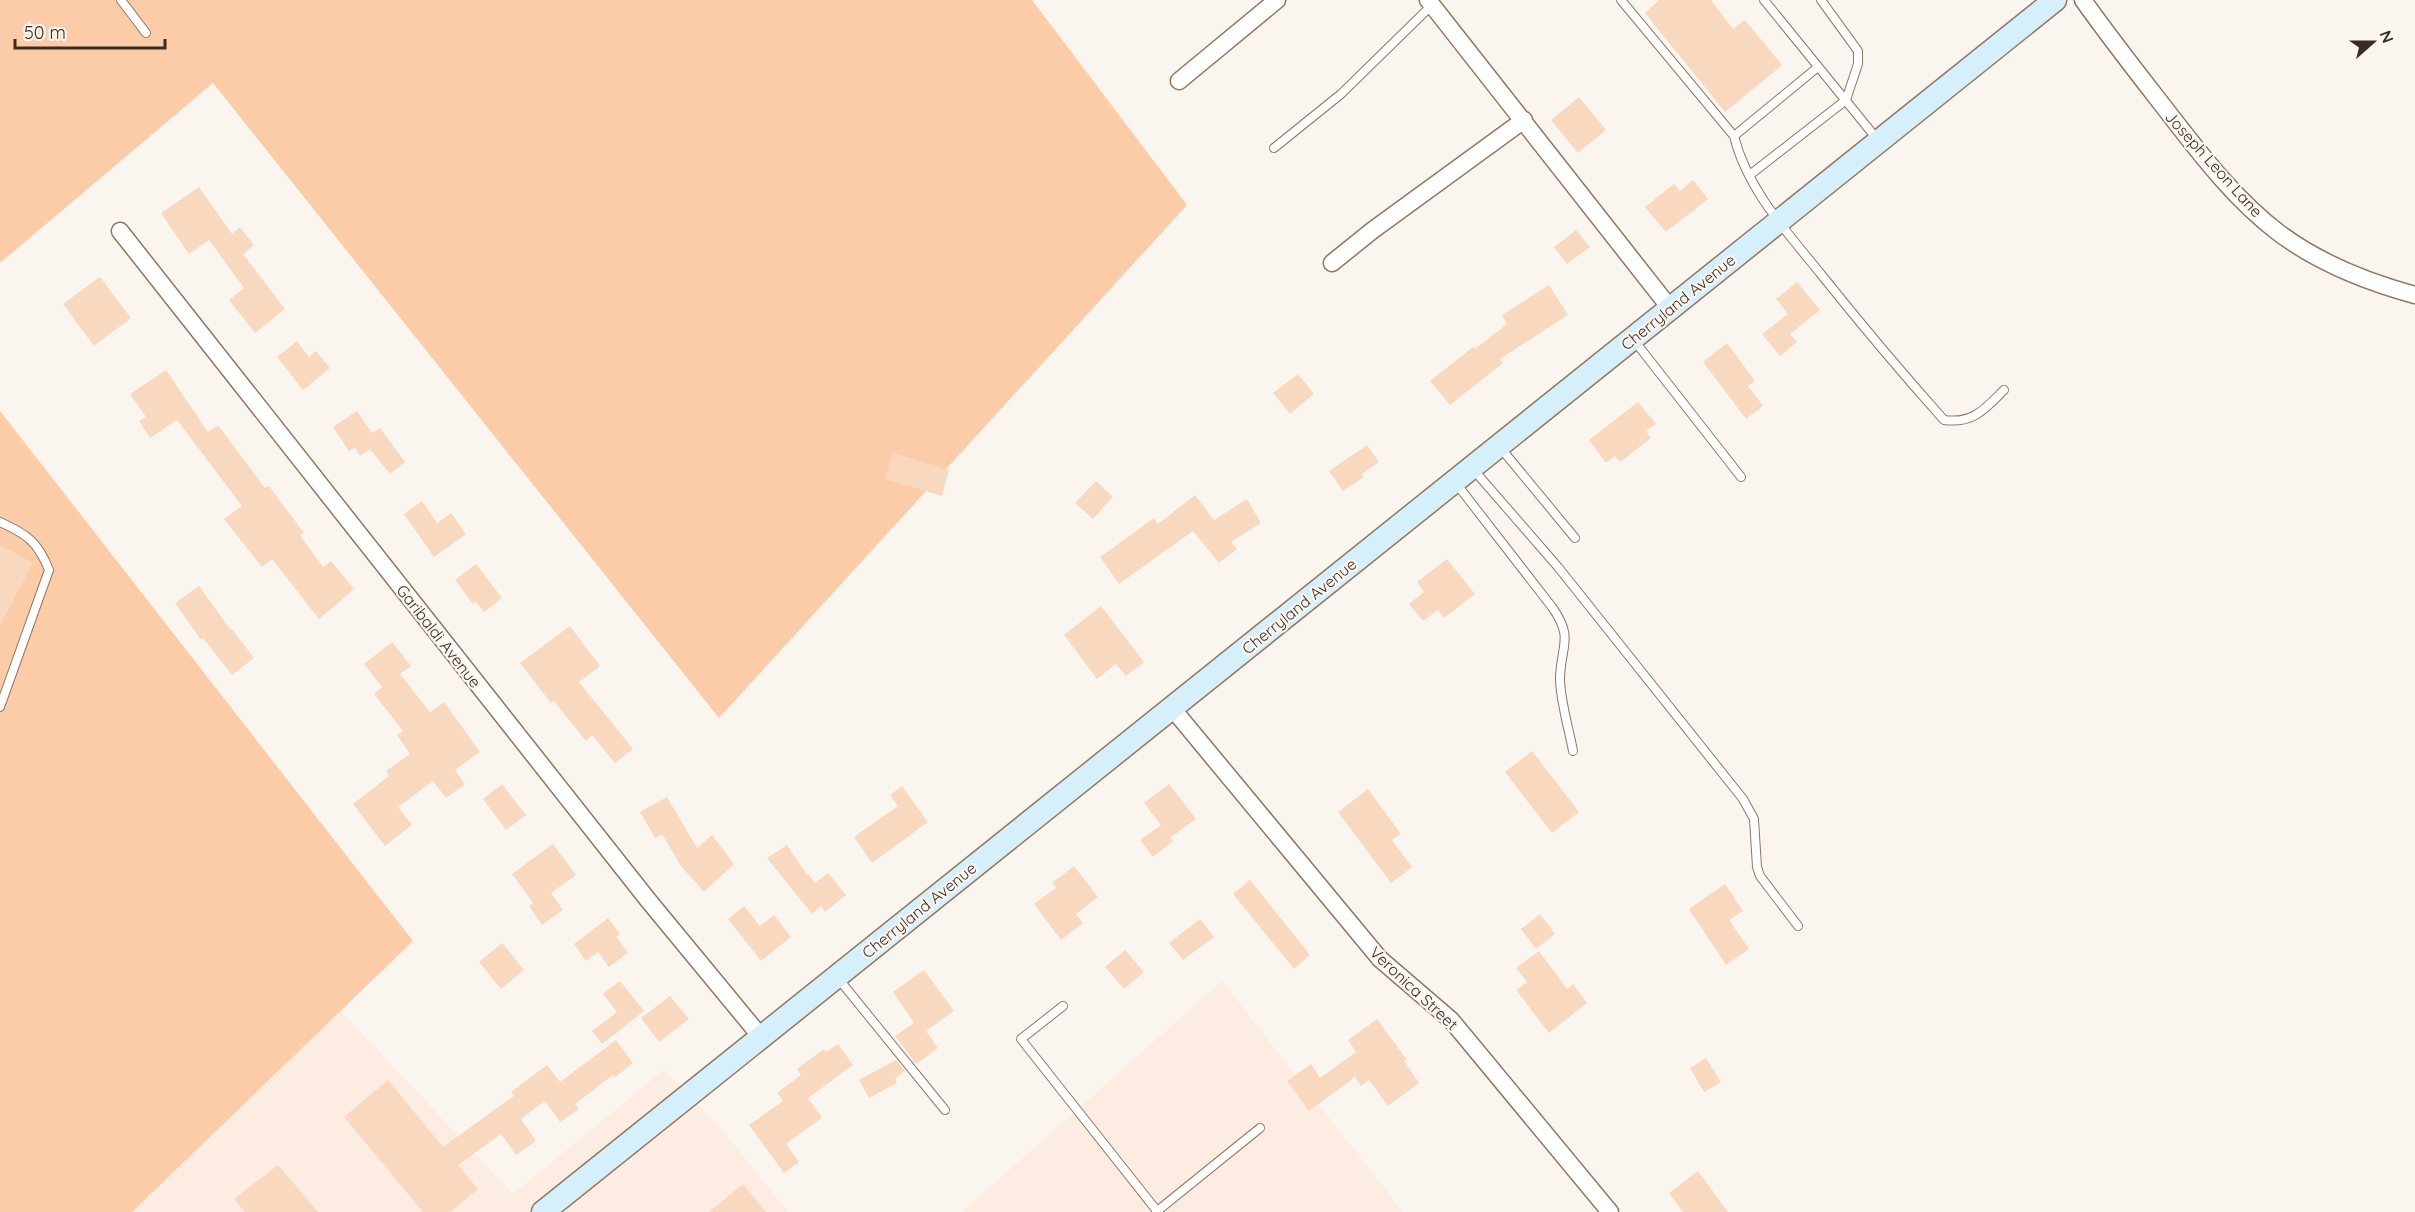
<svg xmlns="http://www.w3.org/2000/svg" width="2415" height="1212" viewBox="0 0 2415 1212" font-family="Quicksand,sans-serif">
	<rect width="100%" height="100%" fill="#fbf5f0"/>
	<path fill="#fcece1" d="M1222 981 1403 1212H962Z
		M340 1010 513 1194 664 1070 721 1128 788 1212H132Z"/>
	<path fill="#fccca9" d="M0 0H1032L1187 205 719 718 213 83 0 263Z
		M0 411 413 941 132 1212H0Z"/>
	<path fill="#f9d8c0" d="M1659 0H1711L1733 29 1745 20 1782 65 1725 112 1645 13Z
		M1579 97 1606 130 1578 153 1551 120Z
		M1693 180 1708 199 1666 232 1645 207 1674 184 1680 191Z
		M199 187 232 234 240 227 254 245 243 254 285 309 255 333 229 300 244 288 209 240 189 254 161 213Z
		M1576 230 1590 247 1567 264 1554 247Z
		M100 277 131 318 94 346 63 304Z
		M1797 282 1820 310 1790 334 1797 342 1780 356 1762 334 1788 314 1776 299Z
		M1549 285 1568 315 1500 359 1503 363 1450 405 1430 381 1473 347 1475 349 1507 324 1502 315Z
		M297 341 309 357 316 351 330 368 303 390 277 357Z
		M1727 343 1755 381 1748 386 1763 406 1746 419 1703 362Z
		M166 370 208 432 218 425 265 488 269 486 304 533 300 535 323 567 331 561 354 589 319 619 272 559 262 567 224 519 242 506 177 420 150 438 139 421 146 417 130 394Z
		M1298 374 1314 394 1290 414 1273 393Z
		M1638 402 1656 424 1646 431 1651 438 1620 462 1615 456 1606 463 1589 440Z
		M357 411 372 433 380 428 405 462 390 474 370 449 360 456 355 448 349 451 333 427Z
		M1367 445 1379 462 1362 474 1364 477 1343 491 1329 471Z
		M893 453 949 470 942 496 885 479Z
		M1096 481 1113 497 1093 519 1075 503Z
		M1195 495 1214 520 1247 499 1261 523 1231 542 1237 549 1219 563 1193 531 1119 584 1100 557 1154 518 1158 524Z
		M422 501 437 523 451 513 466 534 434 557 404 514Z
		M0 545 33 563 0 626Z
		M1447 559 1475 594 1444 618 1438 610 1423 621 1409 604 1424 592 1417 582Z
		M476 564 502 598 484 612 476 602 473 604 455 580Z
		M199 586 230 629 231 628 254 658 232 675 203 638 201 640 175 603Z
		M1101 606 1144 662 1126 676 1116 664 1097 679 1064 635Z
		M570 626 600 666 579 682 633 749 615 763 592 735 586 741 554 701 551 703 520 663Z
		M392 642 411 666 400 674 430 712 444 702 480 752 455 770 465 784 446 798 433 781 398 807 412 825 385 846 353 804 389 776 386 771 410 754 397 735 403 731 374 694 382 687 364 664Z
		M1532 751 1579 812 1552 833 1505 772Z
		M502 784 526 815 506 830 483 799Z
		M1169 784 1196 819 1170 838 1173 841 1153 857 1140 840 1161 825 1144 803Z
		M902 786 928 822 872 863 854 837 898 806 890 795Z
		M1368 789 1401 834 1392 840 1412 867 1391 883 1338 812Z
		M667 797 697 848 712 835 734 864 704 892 681 866 662 834 655 838 640 812Z
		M553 844 576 875 551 893 563 910 542 925 529 906 533 903 512 874Z
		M787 845 807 875 808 874 815 883 828 873 846 895 825 912 821 906 812 914 767 858Z
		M1074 866 1098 897 1076 914 1083 923 1061 940 1034 904 1056 888 1052 883Z
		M1250 880 1310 955 1294 969 1233 894Z
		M1725 884 1743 911 1729 920 1749 949 1726 965 1689 909Z
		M744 906 760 926 774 915 791 937 761 961 728 919Z
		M1540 914 1555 934 1536 949 1521 929Z
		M608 918 620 934 616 937 628 953 609 967 598 952 586 961 574 944Z
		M1200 919 1214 937 1183 960 1169 943Z
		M502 943 524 970 501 989 479 962Z
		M1125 950 1144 972 1124 989 1105 967Z
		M1539 951 1567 989 1573 984 1587 1003 1549 1033 1516 990 1527 982 1516 968Z
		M924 970 954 1011 926 1031 938 1048 916 1064 895 1036 914 1023 893 992Z
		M620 981 644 1011 602 1044 592 1031 617 1012 603 994Z
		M670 996 689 1019 659 1042 641 1018Z
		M1377 1019 1407 1060 1404 1061 1419 1083 1388 1106 1369 1080 1361 1086 1355 1077 1309 1111 1287 1081 1311 1064 1320 1078 1356 1052 1348 1040Z
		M616 1040 633 1063 615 1077 613 1075 575 1104 579 1109 560 1122 545 1101 521 1119 536 1141 516 1155 501 1134 458 1165 478 1189 450 1212H423L344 1117 388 1080 443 1147 514 1096 511 1092 547 1065 560 1082Z
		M838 1044 853 1065 808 1098 822 1118 786 1144 799 1162 784 1173 749 1125 783 1101 777 1093 801 1075 797 1069 824 1049 826 1052Z
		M1706 1058 1721 1082 1704 1092 1690 1068Z
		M896 1060 905 1071 895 1079 897 1083 869 1098 859 1080Z
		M278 1165 318 1212H245L234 1199Z
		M1698 1171 1728 1212H1683L1669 1193Z
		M743 1184 766 1212H709Z"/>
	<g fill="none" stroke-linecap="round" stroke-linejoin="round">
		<g stroke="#927660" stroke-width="10">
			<path id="lane" d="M121 0 146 33
				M1621 0 1734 136C1747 189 1787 232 1820 273 1860 323 1901 372 1944 420 1973 424 1985 409 2004 390
				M1764 0 1877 139
				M1734 136 1818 67
				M1274 148 1341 94 1432 5
				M1751 174 1846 100 1858 64V51L1821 0
				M1633 339 1741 477
				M1499 446 1575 538
				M1472 468 1558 567 1743 799 1754 819 1757 867 1760 876 1798 926
				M1455 482 1552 607C1574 638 1561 645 1560 678 1560 700 1569 729 1573 751
				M0 522C27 534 38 542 49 570L0 707
				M837 977 945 1110
				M1063 1006 1021 1039 1157 1211
				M1156 1212 1260 1128"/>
		</g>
		<g stroke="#927660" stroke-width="19">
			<path id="street" d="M1428 0 1670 308
				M2083 0C2112 41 2143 80 2174 120 2205 160 2238 202 2279 233 2319 263 2367 282 2415 295
				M1179 81 1277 0
				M120 231 648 900 761 1037
				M1332 263 1373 230 1524 120
				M1172 708 1380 959 1451 1020 1610 1212"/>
		</g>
		<g stroke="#927660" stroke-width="25">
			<path id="secondary" d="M543 1212 2055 0"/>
		</g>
		<use href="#lane" stroke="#fff" stroke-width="8"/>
		<use href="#street" stroke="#fff" stroke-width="16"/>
		<use href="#secondary" stroke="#d6f0fb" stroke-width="22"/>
	</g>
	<g text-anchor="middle" stroke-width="4.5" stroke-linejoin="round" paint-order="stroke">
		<g font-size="16" fill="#382c23" stroke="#fbf5f0">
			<text transform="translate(2214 164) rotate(48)" y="6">Joseph Leon Lane</text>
			<text transform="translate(1678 302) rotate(-39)" y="6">Cherryland Avenue</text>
			<text transform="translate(1299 606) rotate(-39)" y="6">Cherryland Avenue</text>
			<text transform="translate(439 636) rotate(52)" y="6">Garibaldi Avenue</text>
			<text transform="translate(919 910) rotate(-39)" y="6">Cherryland Avenue</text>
			<text transform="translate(1414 988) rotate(43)" y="6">Veronica Street</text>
		</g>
	</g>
	<g transform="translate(2373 42) rotate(69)" stroke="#fbf5f0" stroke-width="4.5" paint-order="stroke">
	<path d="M0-4.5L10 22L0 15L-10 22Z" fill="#382c23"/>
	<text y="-9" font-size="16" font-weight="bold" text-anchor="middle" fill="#382c23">N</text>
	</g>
	<path d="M15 39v9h150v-9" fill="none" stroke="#382c23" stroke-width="3"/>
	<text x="24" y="39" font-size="18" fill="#382c23" stroke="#fbf5f0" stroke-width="4.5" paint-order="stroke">50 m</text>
</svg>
